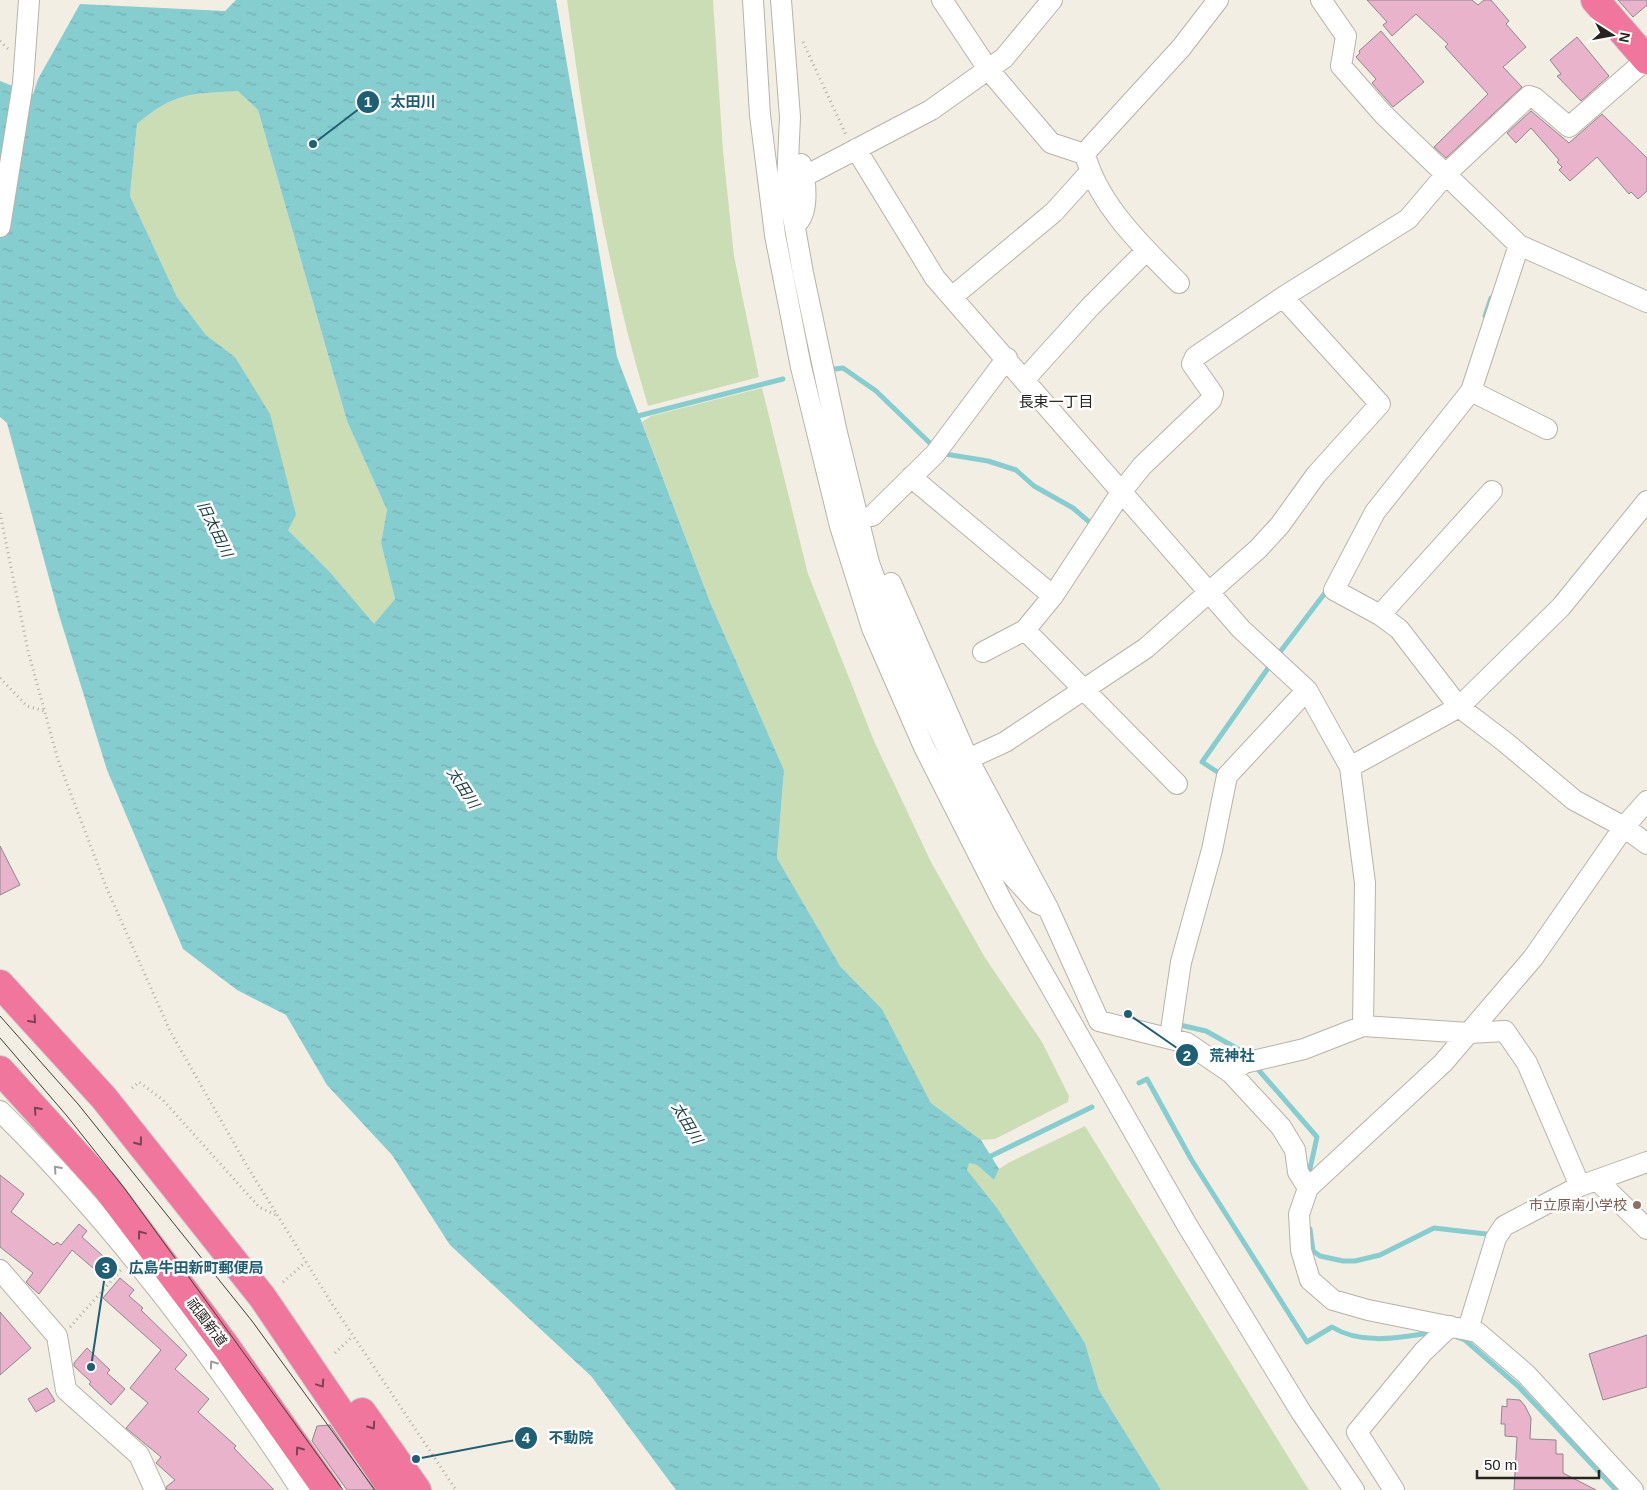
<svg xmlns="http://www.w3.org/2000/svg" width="1647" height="1490" viewBox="0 0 1647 1490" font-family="Arial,'Noto Sans JP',sans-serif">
	<defs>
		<pattern id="water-ripples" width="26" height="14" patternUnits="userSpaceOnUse" patternTransform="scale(1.25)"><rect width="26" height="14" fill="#86cdd0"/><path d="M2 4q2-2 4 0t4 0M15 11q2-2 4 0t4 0" fill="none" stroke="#74b0b2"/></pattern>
	</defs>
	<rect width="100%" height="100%" fill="#f3eee4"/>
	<path fill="#caddb5" d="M567 0H713L723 151 734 256 759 377 648 406C608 274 585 137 567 0Z
		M239 91 258 110 347 421 387 510 381 543 395 599 374 625 329 571 288 530 235 357 206 335 177 297 130 196 137 124C175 92 190 94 239 91Z
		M762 388 808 574 874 741 931 862 984 956 1042 1042 1069 1096 1068 1102 995 1139 981 1140 931 1103 882 1009 840 966 777 858 784 770 710 602 642 422 651 416Z
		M1085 1126 1302 1479 1309 1490H1161L1099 1390 1085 1343 967 1170 968 1163 977 1165 994 1180 999 1169 1010 1162Z"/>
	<path fill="url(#water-ripples)" fill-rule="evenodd" d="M236 0H556L617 357 710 602 784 770 777 858 840 966 882 1009 931 1103 981 1140 999 1169 994 1180 977 1165 969 1163 967 1170 997 1208 1085 1343 1099 1390 1161 1490H676L591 1376 450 1245 392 1155 327 1085 286 1015 237 990 183 949 107 770 59 615 7 423 0 417V81L33 94 38 79 80 4 225 11ZM238 91 258 110 347 421 387 510 381 543 395 599 374 624 329 571 288 530 296 515 270 414 235 357 206 335 177 297 130 196 137 124C175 92 190 94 238 91Z"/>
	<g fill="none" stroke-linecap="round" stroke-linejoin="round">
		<path stroke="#86cdd0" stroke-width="5" d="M1485 316 1491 298
			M835 369 843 368 876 391 935 448
			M634 417 783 379
			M945 454 988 461 1016 470 1034 486 1073 508 1094 526
			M1277 656 1328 589
			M1222 775 1202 762 1271 664
			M1180 1022V1025L1206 1031 1247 1054
			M1256 1067 1317 1137 1309 1173
			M1139 1083 1147 1079 1191 1159 1307 1342 1332 1327C1361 1345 1397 1338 1428 1333
			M991 1156 1092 1107
			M1310 1229 1313 1251 1320 1256 1343 1261H1355L1380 1255 1434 1228 1486 1234
			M1457 1337 1465 1340 1518 1386 1616 1490"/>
	</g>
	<path fill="#eab3cc" stroke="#90868a" d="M1367 0H1472L1478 5 1484 0H1491L1509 21 1506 24 1526 47 1503 67 1522 87 1446 158 1434 147 1488 94 1445 47 1448 44 1416 14 1392 36 1383 25 1387 22Z
		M1618 0H1647V5L1633 17Z
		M1381 31 1424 82 1393 107 1372 83 1376 79 1356 57 1360 53 1359 51Z
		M1577 37 1609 76 1581 101 1557 76 1561 74 1550 60Z
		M1531 111 1569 143 1602 114 1647 158V191L1638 199 1631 192 1629 194 1597 157 1570 181 1559 170 1562 167 1557 162 1559 160 1531 128 1516 143 1507 133Z
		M0 846 20 885 0 895Z
		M0 1175 24 1194 11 1212 54 1245 57 1242 61 1245 79 1224 87 1231 82 1237 103 1256 93 1268 72 1250 39 1294 31 1287 26 1282 33 1273 0 1247Z
		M120 1278 134 1290 129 1296 143 1308 141 1310 187 1355 175 1369 209 1399 198 1412 236 1446 234 1448 274 1490H167L166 1487 175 1480 156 1463 161 1457 126 1428 148 1403 130 1388 161 1350 103 1298Z
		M0 1312 31 1348 0 1375Z
		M1647 1335V1387L1603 1400 1589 1354Z
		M87 1348 110 1370 107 1373 125 1389 111 1405 89 1384 91 1382 74 1366V1363Z
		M47 1388 55 1401 36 1412 28 1399Z
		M1507 1399 1520 1400 1525 1406 1531 1418 1530 1439 1556 1440V1454H1563V1473L1596 1490H1514L1517 1437 1505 1436V1424H1501L1502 1406 1507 1407Z
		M330 1425 374 1490H347L312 1441 317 1426Z"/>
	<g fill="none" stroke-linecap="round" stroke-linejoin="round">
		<g stroke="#b8b2a9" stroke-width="22">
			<path id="minor" d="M753 0 760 115 775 235 801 367 840 526 872 628 924 747 1003 903 1187 1225 1301 1412 1354 1490
				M781 0 790 117 787 183 803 273 837 433 869 563 899 645 955 765 1008 871 1037 903 1048 908
				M942 0 988 69 1051 143 1084 154 1181 48 1218 0
				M1321 0 1346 36 1341 66 1383 114 1519 245 1647 302
				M856 149 935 278 1241 629 1307 690 1350 767 1365 883 1363 1026
				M1087 161C1102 208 1144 248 1179 283
				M805 176 931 110 1004 58 1052 0
				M798 222C809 210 806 180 801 164
				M0 227 23 83 29 0
				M1519 245 1471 391 1375 512 1334 590 1380 615 1399 629 1459 707 1505 742 1574 800 1624 827 1647 844
				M952 297 1054 212 1090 172
				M1025 379 1090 307 1146 251
				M1471 391 1547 429
				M911 477 1053 596
				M872 516 935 454 1007 358
				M891 583 968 759 1048 908 1099 1021 1187 1043 1231 1073 1281 1127 1295 1150 1298 1172 1308 1188
				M1380 615 1492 491
				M1025 630 1177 784
				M983 652 1025 630 1053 596 1122 491 1142 466 1211 400 1213 394 1192 364 1195 357 1283 297 1408 219 1447 173 1529 96 1535 98 1569 127 1647 59
				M968 759 1005 742 1146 648 1258 549 1280 525 1316 475 1380 404 1283 297
				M1350 767 1459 707 1561 607 1647 501
				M1170 1037 1181 962 1212 850 1227 776 1307 690
				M1231 1073 1244 1063 1304 1049 1363 1026 1469 1033 1505 1031 1527 1063 1580 1186
				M0 1111C115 1224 213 1355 301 1490
				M1597 1180 1647 1229
				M0 1270 57 1336 66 1390 139 1455 155 1490
				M1468 1329 1496 1238 1504 1226 1580 1186 1647 1162
				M1394 1490 1357 1432 1423 1352 1450 1326
				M1633 1490 1526 1374 1477 1332 1368 1310 1333 1300 1310 1280 1301 1250 1299 1214 1308 1188 1443 1063 1533 958 1624 827 1647 801"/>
		</g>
		<g stroke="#cfcfce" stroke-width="30">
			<path id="highway" d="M1595 0 1647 60
				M0 984 104 1098 263 1298 393 1490
				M0 1070 106 1187 225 1345 327 1490
				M362 1412 417 1490"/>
		</g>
		<path stroke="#b1ada5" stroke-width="3" stroke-dasharray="1 4" stroke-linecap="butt" d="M0 41 8 49
			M803 42 847 137
			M0 513 28 651 58 760 107 889 170 1031 247 1166 332 1304 456 1490
			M0 678 27 706 44 711
			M132 1088 139 1082 163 1100 259 1207 276 1215
			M283 1282 306 1262
			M70 1327 121 1270
			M335 1353 353 1336"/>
		<use href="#minor" stroke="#fff" stroke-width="20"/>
		<use href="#highway" stroke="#f0769d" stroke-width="28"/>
		<path stroke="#403d3a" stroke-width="1" d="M0 1016 78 1104 252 1321 375 1490
			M0 1038 67 1116 125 1189 343 1490"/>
	</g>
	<defs><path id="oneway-chevron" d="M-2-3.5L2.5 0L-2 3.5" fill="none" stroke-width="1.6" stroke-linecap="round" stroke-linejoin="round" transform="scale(1.25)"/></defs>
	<g stroke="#774553">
		<use href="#oneway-chevron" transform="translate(33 1020) rotate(48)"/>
		<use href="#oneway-chevron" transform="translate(37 1110) rotate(-132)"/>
		<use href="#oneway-chevron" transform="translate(139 1142) rotate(52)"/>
		<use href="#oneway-chevron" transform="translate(141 1234) rotate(-127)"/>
		<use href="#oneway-chevron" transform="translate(321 1384) rotate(56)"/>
		<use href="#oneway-chevron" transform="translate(372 1426) rotate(55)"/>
		<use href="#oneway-chevron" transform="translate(299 1450) rotate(-125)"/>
	</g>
	<g stroke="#9e9d9c">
		<use href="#oneway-chevron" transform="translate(57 1169) rotate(-132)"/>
		<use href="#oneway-chevron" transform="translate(213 1364) rotate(-126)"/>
	</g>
	<circle fill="#8d6e63" stroke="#fff" stroke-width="2" cx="1637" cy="1205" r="5"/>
	<g text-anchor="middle" stroke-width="5" stroke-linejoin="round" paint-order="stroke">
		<g font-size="14" fill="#785e54" stroke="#fff" text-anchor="end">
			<text x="1627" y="1210">市立原南小学校</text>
		</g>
		<g font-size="14" fill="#272522" stroke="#fff">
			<text transform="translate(207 1322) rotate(53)" y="5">祇園新道</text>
		</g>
		<g font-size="15" fill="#272522" stroke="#fff">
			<text x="1056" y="407">長束一丁目</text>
		</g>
		<g font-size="15" font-style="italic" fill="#1b3e40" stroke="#fff">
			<text transform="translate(215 529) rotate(64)" y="5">旧太田川</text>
			<text transform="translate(463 788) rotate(57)" y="5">太田川</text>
			<text transform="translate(687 1123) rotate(59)" y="5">太田川</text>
		</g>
	</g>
	<path fill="none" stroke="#1f5f74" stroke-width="2" d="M313 144L368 102M1128 1014L1187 1055M91 1367L106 1268M416 1459L526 1438"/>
	<g fill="#1f5f74" stroke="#fff" stroke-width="2">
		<circle cx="313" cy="144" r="5"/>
		<circle cx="1128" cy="1014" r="5"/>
		<circle cx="91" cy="1367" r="5"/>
		<circle cx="416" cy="1459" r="5"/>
		<circle cx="368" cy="102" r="12"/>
		<circle cx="1187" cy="1055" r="12"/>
		<circle cx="106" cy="1268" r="12"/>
		<circle cx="526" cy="1438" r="12"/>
	</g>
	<g font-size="15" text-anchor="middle" font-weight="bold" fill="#fff">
		<text x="368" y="107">1</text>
		<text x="1187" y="1061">2</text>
		<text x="106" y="1273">3</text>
		<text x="526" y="1443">4</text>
	</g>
	<g font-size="15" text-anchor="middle" font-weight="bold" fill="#1f5f74" stroke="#fff" stroke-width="5" stroke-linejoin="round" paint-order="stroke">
		<text x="413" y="107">太田川</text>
		<text x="1232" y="1061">荒神社</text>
		<text x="196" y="1273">広島牛田新町郵便局</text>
		<text x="571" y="1443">不動院</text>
	</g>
	<g transform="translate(1612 35) rotate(101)" stroke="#ffffff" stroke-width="4" paint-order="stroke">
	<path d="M0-4L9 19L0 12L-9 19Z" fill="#272522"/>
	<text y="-8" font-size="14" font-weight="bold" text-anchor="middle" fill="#272522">N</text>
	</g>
	<path d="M1477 1470v8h122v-8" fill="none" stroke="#272522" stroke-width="2.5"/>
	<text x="1484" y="1470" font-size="15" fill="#272522" stroke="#ffffff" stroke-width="4" paint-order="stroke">50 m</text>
</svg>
